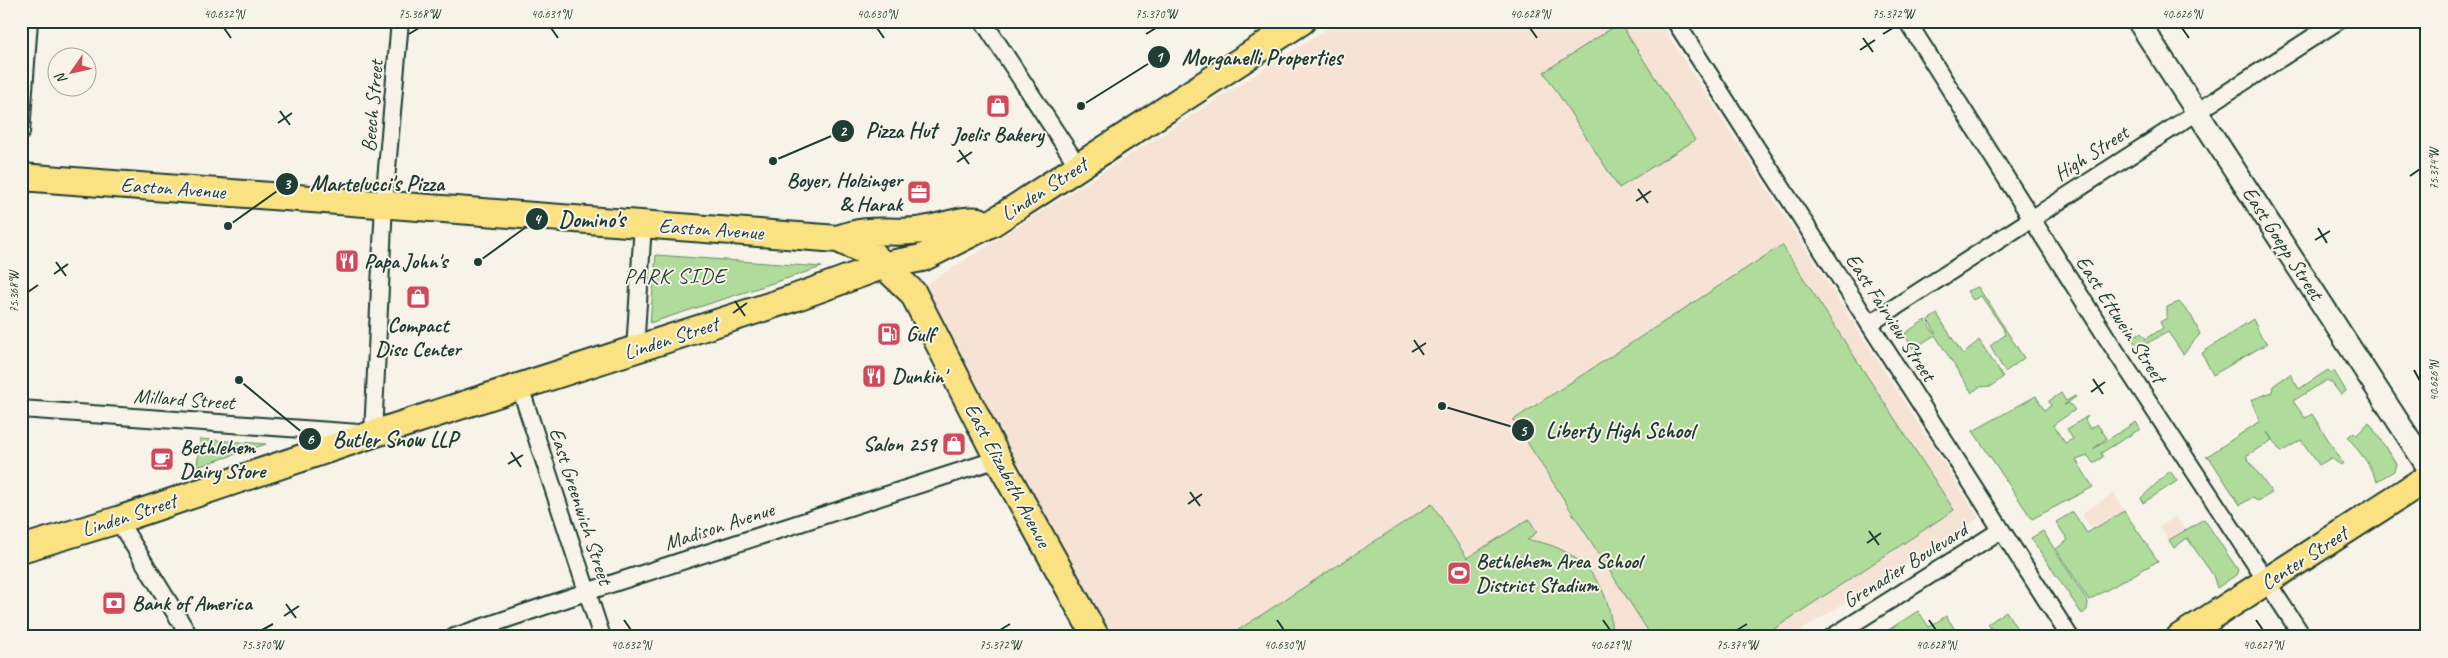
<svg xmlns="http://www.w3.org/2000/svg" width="2448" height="658" viewBox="0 0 2448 658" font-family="Caveat,sans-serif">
	<rect width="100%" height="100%" fill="#f7f3e8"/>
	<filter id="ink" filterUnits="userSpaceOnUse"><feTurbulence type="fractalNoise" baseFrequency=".02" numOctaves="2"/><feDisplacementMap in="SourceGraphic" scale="10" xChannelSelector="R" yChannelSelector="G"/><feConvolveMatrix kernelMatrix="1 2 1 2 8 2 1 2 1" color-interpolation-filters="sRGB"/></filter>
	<g filter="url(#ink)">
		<path fill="#f6e3d5" d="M1340 21H1659L1979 518 1791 637H1111L913 293Z
			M2114 493 2124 511 2093 530 2083 517 2084 512Z
			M2176 516 2184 529 2169 540 2159 527Z"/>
		<path fill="#afdc9a" stroke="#678c67" d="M1620 23 1695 140 1619 188 1544 72Z
			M1782 245 1954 510 1762 637H1652L1513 420Z
			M656 255 822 267 650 323Z
			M1978 287 2024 358 2005 372 1990 346 2005 335 2003 328 1981 296 1973 300 1967 291Z
			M2179 302 2192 317 2200 334 2183 354 2168 332 2138 348 2131 337 2141 333 2146 339 2163 328 2160 322 2167 318V307Z
			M1937 314 1963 355 1979 340 2003 377 1992 386 1979 387 1972 393 1935 335 1913 349 1904 334 1925 320 1935 334V331L1928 320Z
			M2253 319 2261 337 2268 343 2213 375 2202 353Z
			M2328 370 2331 373 2334 371 2346 391 2341 395 2332 383 2327 380 2293 401 2305 418 2312 414 2343 463 2341 465 2331 458 2319 465 2301 440 2281 452 2267 432 2272 440 2246 456 2272 493 2258 501 2253 497 2240 505 2209 457H2206L2260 421 2251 400 2272 392 2273 386 2290 374 2299 389Z
			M2061 393 2066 401 2075 396 2076 397 2064 405 2069 403 2075 410 2053 425 2065 443 2073 439 2067 429 2088 416 2085 420 2090 429 2097 424 2107 438 2093 449 2136 422 2140 429 2101 453 2103 457 2093 463 2088 456 2076 460 2093 487 2032 519 1973 431 2036 396 2044 410 2051 406 2049 401Z
			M2369 422 2396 464 2394 471 2377 481 2367 462 2348 437 2354 432 2357 435Z
			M200 439 266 444 197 467Z
			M2170 471 2177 481 2143 503 2141 498Z
			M1432 504 1467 558 1529 519 1537 532 1527 540C1577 545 1615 585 1611 637H1234L1232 634Z
			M2124 511 2158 561 2089 600 2056 549 2068 540 2056 522 2073 512 2087 533Z
			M2204 519 2238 570 2236 575 2217 588 2213 575 2187 538 2174 548 2169 540Z
			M2043 531 2088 602 2087 610 2082 614 2031 538Z
			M1918 611 1929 627 1946 616 1960 637H1877Z
			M2006 611 2022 637H1997L1988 624Z"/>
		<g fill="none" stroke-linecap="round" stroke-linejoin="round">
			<g stroke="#1f3d34" stroke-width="20">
				<path id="minor" d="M983 21 1078 166
					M1675 21 2070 637
					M1907 21 2107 338 2303 637
					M21 132 29 21
					M1869 324 2338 21
					M635 350 643 224
					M520 387 602 637
					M21 409 373 434 384 203 400 21
					M118 520 190 637
					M454 637 586 592 998 459
					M1832 637 2001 530"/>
			</g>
			<g stroke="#1f3d34" stroke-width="25">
				<path id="tertiary" d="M2138 21 2427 466"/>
			</g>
			<g stroke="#1f3d34" stroke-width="30">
				<path id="primary" d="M21 177 838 239 873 255 913 293 998 459 1096 637
					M838 239C872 226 890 235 923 230 940 228 963 218 979 221
					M21 549 118 520 373 434 794 298 885 265 922 258 992 223 1302 21
					M2180 637 2427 478"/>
			</g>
			<use href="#minor" stroke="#f7f3e8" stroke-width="16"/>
			<use href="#tertiary" stroke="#f7f3e8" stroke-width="21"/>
			<use href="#primary" stroke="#fae181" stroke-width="26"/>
		</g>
	</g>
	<path fill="none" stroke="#1f3d34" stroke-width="2" d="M224 28 231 38M551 28 558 38M877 28 884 38M1530 28 1537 38M2182 28 2189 38M409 34 419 28M1146 34 1156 28M1883 34 1893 28M1863 38 1873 52M1860 50 1875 40M280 111 290 125M278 123 292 113M959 150 969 164M957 162 972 152M2410 176 2420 169M1638 189 1648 203M1636 201 1651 191M2318 228 2327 243M2315 240 2330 231M56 262 66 276M54 274 68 264M28 292 38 285M735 301 745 316M733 313 747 303M1414 340 1424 355M1412 352 1426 343M2414 370 2420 381M2093 379 2103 394M2091 392 2105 382M511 452 521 467M508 464 523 455M1190 492 1200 506M1188 504 1202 494M1869 531 1879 545M1867 543 1881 533M286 604 296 618M284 616 299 606M624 620 631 630M1277 620 1284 630M1603 620 1610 630M1929 620 1936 630M2256 620 2263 630M262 630 273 624M1000 630 1010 624M1737 630 1747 624"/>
	<defs>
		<g id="shop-square" transform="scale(1.25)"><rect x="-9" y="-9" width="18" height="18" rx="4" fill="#d1495b" stroke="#f7f3e8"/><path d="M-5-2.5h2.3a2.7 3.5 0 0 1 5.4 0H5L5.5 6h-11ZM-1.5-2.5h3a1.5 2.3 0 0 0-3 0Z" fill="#fff"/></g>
		<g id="office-square" transform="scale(1.25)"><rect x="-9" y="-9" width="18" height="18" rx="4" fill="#d1495b" stroke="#f7f3e8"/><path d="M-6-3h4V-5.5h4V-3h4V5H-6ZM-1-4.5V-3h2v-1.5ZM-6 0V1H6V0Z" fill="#fff"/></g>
		<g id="restaurant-square" transform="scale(1.25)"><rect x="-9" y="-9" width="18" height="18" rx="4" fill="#d1495b" stroke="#f7f3e8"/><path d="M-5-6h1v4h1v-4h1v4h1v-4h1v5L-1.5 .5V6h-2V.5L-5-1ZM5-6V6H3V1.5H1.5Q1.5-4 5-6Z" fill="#fff"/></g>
		<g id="fuel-square" transform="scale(1.25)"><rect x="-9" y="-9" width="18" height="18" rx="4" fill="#d1495b" stroke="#f7f3e8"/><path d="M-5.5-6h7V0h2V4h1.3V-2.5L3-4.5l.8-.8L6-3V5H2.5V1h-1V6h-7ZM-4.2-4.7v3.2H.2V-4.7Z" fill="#fff"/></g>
		<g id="cafe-square" transform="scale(1.25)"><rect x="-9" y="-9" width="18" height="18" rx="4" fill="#d1495b" stroke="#f7f3e8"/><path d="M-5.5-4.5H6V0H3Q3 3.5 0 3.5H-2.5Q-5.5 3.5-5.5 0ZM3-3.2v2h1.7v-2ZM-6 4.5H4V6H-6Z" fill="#fff"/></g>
		<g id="stadium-square" transform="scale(1.25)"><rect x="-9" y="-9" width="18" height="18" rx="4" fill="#d1495b" stroke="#f7f3e8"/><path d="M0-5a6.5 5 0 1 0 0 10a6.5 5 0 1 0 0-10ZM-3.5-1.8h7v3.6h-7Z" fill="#fff"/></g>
		<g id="bank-square" transform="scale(1.25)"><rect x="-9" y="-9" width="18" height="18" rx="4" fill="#d1495b" stroke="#f7f3e8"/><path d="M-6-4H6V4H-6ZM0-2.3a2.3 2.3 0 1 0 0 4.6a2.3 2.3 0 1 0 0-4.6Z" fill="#fff"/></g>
	</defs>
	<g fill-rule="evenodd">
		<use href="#shop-square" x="998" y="106"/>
		<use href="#office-square" x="919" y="192"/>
		<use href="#restaurant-square" x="347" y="261"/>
		<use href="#shop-square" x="418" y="297"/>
		<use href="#fuel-square" x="889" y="334"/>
		<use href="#restaurant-square" x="874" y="376"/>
		<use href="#shop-square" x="954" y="444"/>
		<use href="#cafe-square" x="162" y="459"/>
		<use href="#stadium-square" x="1459" y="573"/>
		<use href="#bank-square" x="114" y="603"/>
	</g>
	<g text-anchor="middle" stroke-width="4" stroke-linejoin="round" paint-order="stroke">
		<g font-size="21" fill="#1f3d34" stroke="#f7f3e8">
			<text transform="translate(372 106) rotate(-85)" y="7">Beech Street</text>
			<text transform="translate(2091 153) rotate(-33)" y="7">High Street</text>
			<text transform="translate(173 188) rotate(4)" y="7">Easton Avenue</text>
			<text transform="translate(1044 189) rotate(-33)" y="7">Linden Street</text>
			<text transform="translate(711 229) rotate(4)" y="7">Easton Avenue</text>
			<text transform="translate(2283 243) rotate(57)" y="7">East Goepp Street</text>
			<text transform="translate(1891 317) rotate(57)" y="7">East Fairview Street</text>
			<text transform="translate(2121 319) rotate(57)" y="7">East Ettwein Street</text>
			<text transform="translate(671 338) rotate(-18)" y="7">Linden Street</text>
			<text transform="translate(184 399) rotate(4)" y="7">Millard Street</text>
			<text transform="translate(1008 475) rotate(62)" y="7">East Elizabeth Avenue</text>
			<text transform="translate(581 506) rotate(72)" y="7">East Greenwich Street</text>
			<text transform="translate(129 515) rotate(-18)" y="7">Linden Street</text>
			<text transform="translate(719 526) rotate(-18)" y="7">Madison Avenue</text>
			<text transform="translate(2304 558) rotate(-33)" y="7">Center Street</text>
			<text transform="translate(1905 565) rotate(-32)" y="7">Grenadier Boulevard</text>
		</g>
		<g font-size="21" font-weight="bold" fill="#1f3d34" stroke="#f7f3e8" text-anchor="start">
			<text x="998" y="141" text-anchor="middle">Joelis Bakery</text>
			<text x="902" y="187" text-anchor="end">Boyer, Holzinger<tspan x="902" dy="24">&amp; Harak</tspan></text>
			<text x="364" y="268">Papa John's</text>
			<text x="418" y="332" text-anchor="middle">Compact<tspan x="418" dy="24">Disc Center</tspan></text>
			<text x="906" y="341">Gulf</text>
			<text x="892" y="383">Dunkin'</text>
			<text x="936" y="451" text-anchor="end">Salon 259</text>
			<text x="180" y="454">Bethlehem<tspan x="180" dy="24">Dairy Store</tspan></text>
			<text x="1476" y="568">Bethlehem Area School<tspan x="1476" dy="24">District Stadium</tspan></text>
			<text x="132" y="610">Bank of America</text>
		</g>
		<g font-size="22" letter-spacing="1" fill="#1f3d34" stroke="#f7f3e8">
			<text x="675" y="283">PARK SIDE</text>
		</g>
	</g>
	<path fill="none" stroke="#1f3d34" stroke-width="2" d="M1081 106L1159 57M773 161L843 131M228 226L287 184M478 262L537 219M1442 406L1523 430M239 380L310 439"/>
	<g fill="#1f3d34" stroke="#f7f3e8" stroke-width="2">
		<circle cx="1081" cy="106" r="5"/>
		<circle cx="773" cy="161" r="5"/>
		<circle cx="228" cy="226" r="5"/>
		<circle cx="478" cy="262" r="5"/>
		<circle cx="1442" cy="406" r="5"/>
		<circle cx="239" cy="380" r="5"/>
		<circle cx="1159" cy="57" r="12"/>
		<circle cx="843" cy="131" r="12"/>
		<circle cx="287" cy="184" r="12"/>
		<circle cx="537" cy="219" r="12"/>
		<circle cx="1523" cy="430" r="12"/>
		<circle cx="310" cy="439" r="12"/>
	</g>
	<g font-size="15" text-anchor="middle" font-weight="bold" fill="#fff">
		<text x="1159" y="62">1</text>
		<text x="843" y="136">2</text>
		<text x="287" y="189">3</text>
		<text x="537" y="224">4</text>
		<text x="1523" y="436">5</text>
		<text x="310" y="444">6</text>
	</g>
	<g font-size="22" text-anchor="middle" font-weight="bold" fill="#1f3d34" stroke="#f7f3e8" stroke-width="4" stroke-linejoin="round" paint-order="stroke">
		<text x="1262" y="65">Morganelli Properties</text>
		<text x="901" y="138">Pizza Hut</text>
		<text x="377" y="191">Martelucci's Pizza</text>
		<text x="592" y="227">Domino's</text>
		<text x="1620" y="438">Liberty High School</text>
		<text x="395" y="447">Butler Snow LLP</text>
	</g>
	<rect width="2448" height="658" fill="none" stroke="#f7f3e8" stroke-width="55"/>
	<g transform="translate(72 72) rotate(236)"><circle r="24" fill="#f7f3e8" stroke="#a1aaa0"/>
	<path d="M0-4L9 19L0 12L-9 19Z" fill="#d1495b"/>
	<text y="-8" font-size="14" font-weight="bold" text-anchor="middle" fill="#1f3d34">N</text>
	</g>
	<rect x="28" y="28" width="2392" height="602" fill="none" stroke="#1f3d34" stroke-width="2"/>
	<g font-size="12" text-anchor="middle" fill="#1f3d34">
		<text x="224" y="18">40.632°N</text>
		<text x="419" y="18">75.368°W</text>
		<text x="551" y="18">40.631°N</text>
		<text x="877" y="18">40.630°N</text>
		<text x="1156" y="18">75.370°W</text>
		<text x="1530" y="18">40.628°N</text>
		<text x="1893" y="18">75.372°W</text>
		<text x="2182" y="18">40.626°N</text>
		<text transform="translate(2434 169) rotate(-90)" y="4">75.374°W</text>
		<text transform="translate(14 292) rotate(-90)" y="4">75.368°W</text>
		<text transform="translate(2434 381) rotate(-90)" y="4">40.626°N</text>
		<text x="262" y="649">75.370°W</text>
		<text x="631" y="649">40.632°N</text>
		<text x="1000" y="649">75.372°W</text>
		<text x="1284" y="649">40.630°N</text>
		<text x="1610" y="649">40.629°N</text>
		<text x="1737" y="649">75.374°W</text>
		<text x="1936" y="649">40.628°N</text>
		<text x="2263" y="649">40.627°N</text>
	</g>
</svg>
